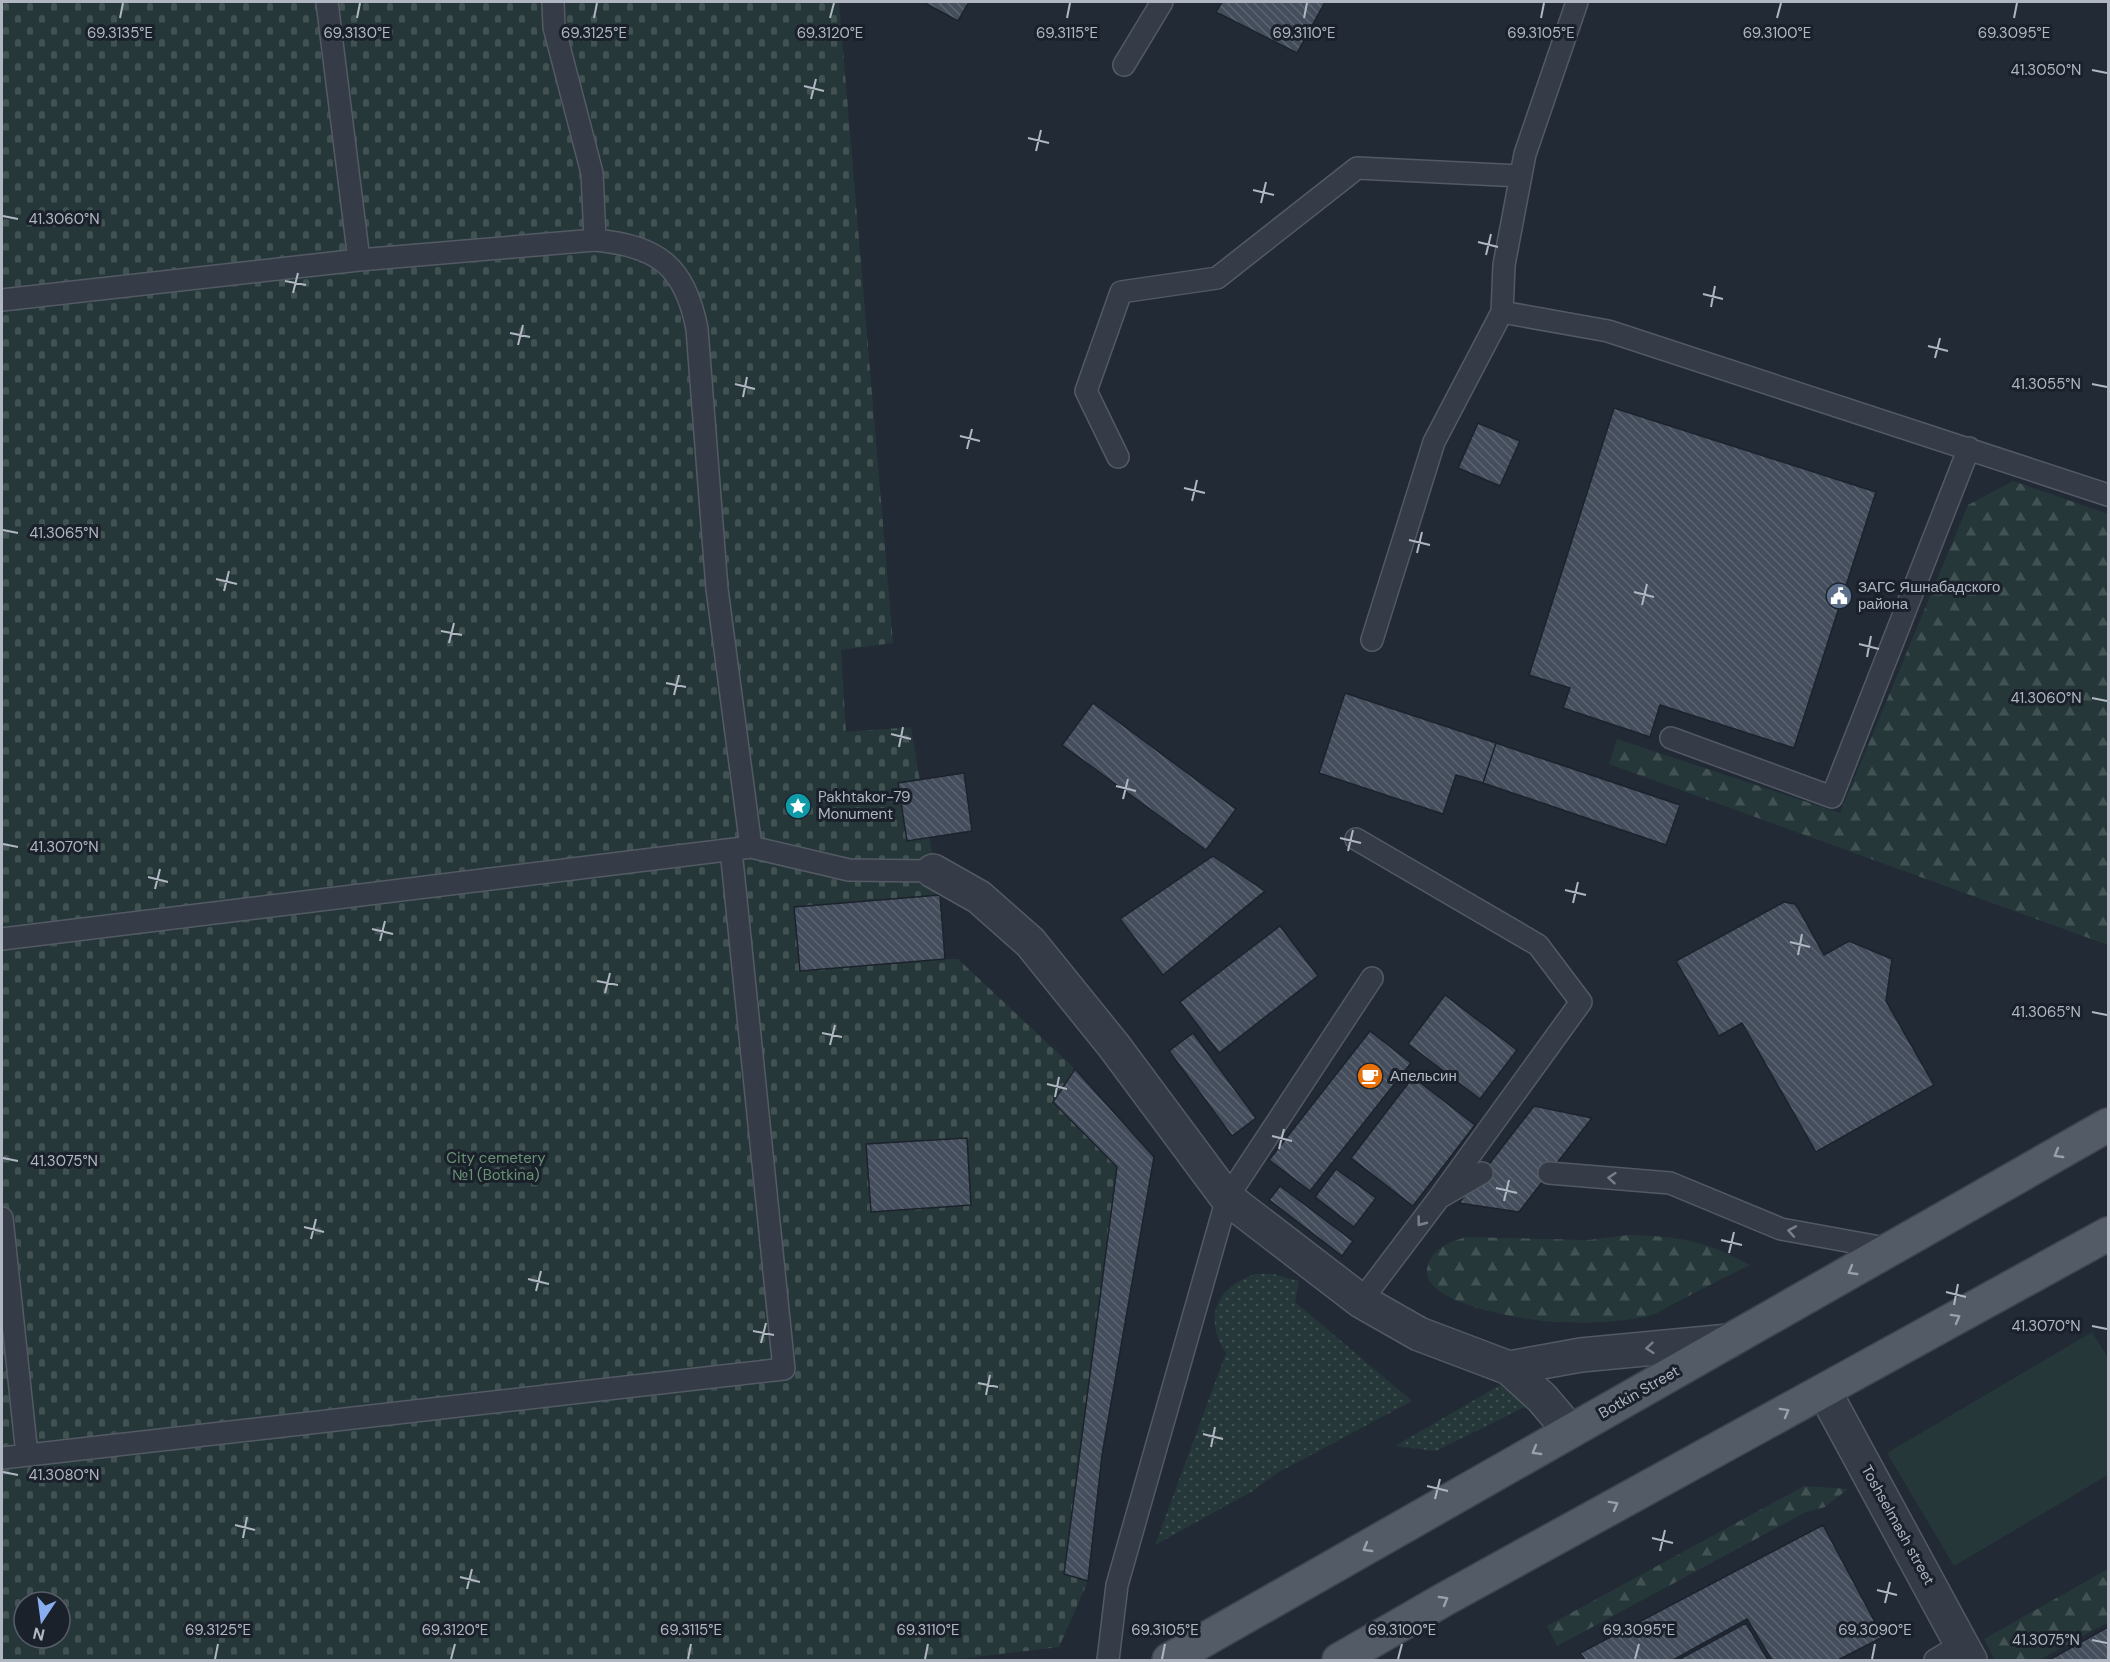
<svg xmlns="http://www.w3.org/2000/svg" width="2110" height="1662" viewBox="0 0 2110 1662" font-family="'DM Sans',sans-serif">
	<defs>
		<pattern id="grass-dots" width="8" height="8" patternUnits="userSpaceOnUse" patternTransform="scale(1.5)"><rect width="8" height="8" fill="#253738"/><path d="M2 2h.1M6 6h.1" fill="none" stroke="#425253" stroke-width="1.8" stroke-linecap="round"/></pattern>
		<pattern id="forest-firs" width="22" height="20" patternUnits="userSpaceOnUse" patternTransform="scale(1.5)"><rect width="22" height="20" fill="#253738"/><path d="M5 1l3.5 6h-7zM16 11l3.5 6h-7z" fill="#425253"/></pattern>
		<pattern id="cemetery-stones" width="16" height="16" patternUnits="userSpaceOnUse" patternTransform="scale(1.5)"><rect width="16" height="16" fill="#253738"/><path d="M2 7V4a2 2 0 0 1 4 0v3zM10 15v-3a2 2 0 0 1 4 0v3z" fill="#425253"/></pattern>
		<pattern id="building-back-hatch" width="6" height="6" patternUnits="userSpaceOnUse" patternTransform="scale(1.5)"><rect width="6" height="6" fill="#434d5b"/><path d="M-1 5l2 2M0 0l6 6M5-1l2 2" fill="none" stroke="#5c6471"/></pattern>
	</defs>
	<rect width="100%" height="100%" fill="#222a36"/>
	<path fill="url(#grass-dots)" d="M1256 1274H1273L1299 1281 1295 1302 1412 1401 1279 1472 1251 1492 1155 1545 1226 1353C1203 1319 1216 1286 1256 1274Z
		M1500 1385 1527 1406 1436 1451 1395 1446Z"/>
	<path fill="url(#forest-firs)" d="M2013 481 2108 514V945L1609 764 1617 739 1840 813 1968 505Z
		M1629 1235C1682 1237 1703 1240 1750 1265 1726 1277 1701 1289 1677 1302 1667 1307 1655 1316 1644 1317 1615 1323 1583 1323 1553 1322 1528 1320 1414 1304 1428 1265 1434 1247 1450 1242 1466 1237L1589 1240Z
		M1804 1486 1848 1489 1825 1507 1806 1512 1557 1646 1547 1626Z
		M2108 1569V1622L2039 1660H1995L1984 1639Z"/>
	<path fill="url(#cemetery-stones)" fill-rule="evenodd" d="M2 2H839L893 643 841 650 846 732 911 727C923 804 939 881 945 959H958L1075 1069 1054 1102 1117 1167 1064 1574 1088 1581 1059 1647 950 1660H2ZM24 1602H60V1638H24Z"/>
	<path fill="#253738" d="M2092 1332 2108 1358V1475L1954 1566 1887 1453Z"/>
	<path fill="url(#building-back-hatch)" stroke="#1d232d" stroke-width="1.5" d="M923 2H969L958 21Z
		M1222 2H1325L1297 53 1216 12Z
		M1614 408 1876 492 1794 748 1660 705 1650 737 1563 708 1570 688 1529 675Z
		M1478 423 1520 441 1500 486 1458 468Z
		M1345 693 1496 743 1483 783 1456 775 1443 814 1319 773Z
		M1093 703 1236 809 1206 850 1062 745Z
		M1496 743 1680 805 1666 845 1483 783Z
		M964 773 972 831 907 841 898 783Z
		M1213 856 1265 891 1163 975 1120 919Z
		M940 895 945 959 800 971 794 907Z
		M1784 902 1795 904 1798 908 1824 955 1849 941 1892 959 1886 1001 1934 1085 1816 1152 1742 1023 1719 1036 1676 961Z
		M1280 926 1318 976 1219 1053 1180 1002Z
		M1445 995 1517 1050 1480 1099 1408 1044Z
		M1370 1031 1411 1063 1310 1191 1269 1160Z
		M1193 1033 1256 1118 1232 1136 1169 1051Z
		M1075 1069 1154 1157 1102 1455 1088 1581 1064 1574 1117 1167 1053 1102Z
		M1413 1077 1475 1125 1413 1206 1351 1158Z
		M1534 1106 1592 1118 1519 1212 1459 1203Z
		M967 1138 971 1205 871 1212 866 1144Z
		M1336 1169 1376 1198 1354 1227 1315 1197Z
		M1280 1186 1353 1241 1342 1256 1269 1200Z
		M1823 1525 1883 1637 1838 1660H1772L1747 1619 1673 1660H1585L1580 1653Z
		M1746 1623 1768 1660H1678Z
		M2108 1627V1660H2049Z"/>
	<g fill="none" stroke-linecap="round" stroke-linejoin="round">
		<g stroke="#535a64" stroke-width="24">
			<path id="service" d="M327 2 359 260
				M553 2 554 27 592 173 595 240
				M1124 65 1162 2
				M2 300 359 260 595 240C658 246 685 266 697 329L717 589 751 847
				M1502 312 1504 265 1525 154 1577 2
				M1118 457 1086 391 1121 292 1217 278 1357 168 1521 176
				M1372 640 1434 442 1502 312 1608 331 2108 495
				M1671 738 1832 797 1969 448
				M1356 839 1538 945 1581 1002 1439 1198
				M2 939 751 847 849 870 933 871
				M1549 1173 1670 1183 1781 1229 1891 1249
				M2 1218 27 1455
				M1361 1301 1439 1198 1482 1173
				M2 1458 784 1369 731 850
				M1108 1660 1117 1585 1227 1198 1372 978
				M1935 1660 1962 1644"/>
		</g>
		<g stroke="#535a64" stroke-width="36">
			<path id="minor" d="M933 871 979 897 1030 942 1114 1046 1227 1198 1361 1301 1419 1334 1509 1368 1542 1398 1570 1431
				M1509 1368 1581 1355 1729 1341
				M1824 1391 1970 1660"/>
		</g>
		<g stroke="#3f4550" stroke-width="36">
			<path id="primary" d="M1169 1660 2108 1125
				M1339 1660 1445 1599 2108 1234"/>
		</g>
		<use href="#service" stroke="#353c47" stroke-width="21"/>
		<use href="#minor" stroke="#353c47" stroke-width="33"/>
		<use href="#primary" stroke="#535b67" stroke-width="33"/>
	</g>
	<defs><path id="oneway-chevron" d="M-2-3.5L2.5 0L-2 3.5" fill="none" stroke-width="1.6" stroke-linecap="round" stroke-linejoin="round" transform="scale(1.5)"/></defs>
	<g stroke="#99a0ac">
		<use href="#oneway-chevron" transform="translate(2058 1154) rotate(150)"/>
		<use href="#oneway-chevron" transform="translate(1852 1271) rotate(150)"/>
		<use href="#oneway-chevron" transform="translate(1956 1318) rotate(-29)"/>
		<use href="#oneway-chevron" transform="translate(1785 1412) rotate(-29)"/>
		<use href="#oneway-chevron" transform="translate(1536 1451) rotate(150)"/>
		<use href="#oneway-chevron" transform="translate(1614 1505) rotate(-29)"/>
		<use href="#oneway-chevron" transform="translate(1367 1548) rotate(150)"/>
		<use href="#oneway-chevron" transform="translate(1444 1600) rotate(-30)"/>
	</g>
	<g stroke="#79808b">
		<use href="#oneway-chevron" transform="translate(1612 1178) rotate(-175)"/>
		<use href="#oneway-chevron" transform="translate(1421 1222) rotate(127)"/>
		<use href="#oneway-chevron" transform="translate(1792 1231) rotate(-170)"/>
		<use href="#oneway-chevron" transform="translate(1650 1348) rotate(175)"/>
	</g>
	<path fill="none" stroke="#b0b7c3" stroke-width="2" d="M120 18 123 3M357 18 360 3M594 18 597 3M830 18 834 3M1067 18 1070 3M1304 18 1307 3M1541 18 1544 3M1777 18 1781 3M2014 18 2017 3M2092 70 2107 73M804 86 824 91M811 99 816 79M1028 138 1049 143M1036 151 1041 130M1253 190 1274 195M1261 203 1266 182M3 216 18 219M1478 242 1498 247M1486 255 1491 234M285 281 306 285M293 293 298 273M1703 294 1723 299M1711 307 1715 286M510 333 530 337M518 345 523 325M1928 346 1948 351M1935 358 1940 338M735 384 755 389M2092 384 2107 387M743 397 747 377M960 436 980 441M967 449 972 429M1184 488 1205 493M1192 501 1197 480M3 530 18 533M1409 540 1430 545M1417 553 1422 532M216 579 237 584M224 591 229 571M1634 592 1654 597M1642 605 1647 584M441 631 462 635M449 643 454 623M1859 644 1879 649M1867 657 1871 636M666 683 686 687M674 695 679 675M2092 698 2107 701M891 734 911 739M899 747 903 727M1116 786 1136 791M1123 799 1128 779M1340 838 1361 843M3 844 18 847M1348 851 1353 830M148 877 168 882M155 889 160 869M1565 890 1586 895M1573 903 1578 882M372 929 393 934M380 941 385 921M1790 942 1810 947M1798 955 1802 934M597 981 618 985M605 993 610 973M2092 1012 2107 1015M822 1033 842 1037M830 1045 835 1025M1047 1084 1067 1089M1055 1097 1059 1077M1272 1136 1292 1141M1279 1149 1284 1129M3 1158 18 1161M1496 1188 1517 1193M1504 1201 1509 1180M304 1227 324 1232M311 1239 316 1219M1721 1240 1742 1245M1729 1253 1734 1232M528 1279 549 1284M536 1291 541 1271M1946 1292 1966 1297M1954 1305 1958 1284M2092 1326 2107 1329M753 1331 774 1335M761 1343 766 1323M978 1383 998 1387M986 1395 990 1375M1203 1434 1223 1439M1211 1447 1215 1427M3 1472 18 1475M1427 1486 1448 1491M1435 1499 1440 1479M235 1525 255 1530M243 1538 247 1517M1652 1538 1673 1543M1660 1551 1665 1530M460 1577 480 1582M467 1589 472 1569M1877 1590 1897 1595M1885 1603 1890 1582M2092 1640 2107 1643M215 1659 218 1644M451 1659 455 1644M688 1659 691 1644M925 1659 928 1644M1162 1659 1165 1644M1398 1659 1402 1644M1635 1659 1639 1644M1872 1659 1875 1644"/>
	<defs>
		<g id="civic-disc" transform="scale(1.35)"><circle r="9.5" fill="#5c6f8a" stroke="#1b212b"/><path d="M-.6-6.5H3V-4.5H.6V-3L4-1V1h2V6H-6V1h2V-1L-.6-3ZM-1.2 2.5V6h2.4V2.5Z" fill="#fff"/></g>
		<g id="sight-disc" transform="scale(1.35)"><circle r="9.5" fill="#0f9aa8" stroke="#1b212b"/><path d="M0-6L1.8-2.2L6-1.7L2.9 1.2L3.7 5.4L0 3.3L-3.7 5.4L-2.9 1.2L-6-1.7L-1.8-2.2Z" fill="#fff"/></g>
		<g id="cafe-disc" transform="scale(1.35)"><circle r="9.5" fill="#e8710a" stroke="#1b212b"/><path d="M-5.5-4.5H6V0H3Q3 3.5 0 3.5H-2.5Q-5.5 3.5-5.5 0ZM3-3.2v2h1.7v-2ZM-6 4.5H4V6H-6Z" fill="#fff"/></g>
	</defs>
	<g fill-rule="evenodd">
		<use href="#civic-disc" x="1839" y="596"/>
		<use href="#sight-disc" x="798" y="806"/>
		<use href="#cafe-disc" x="1370" y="1076"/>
	</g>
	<g text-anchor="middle" stroke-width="6" stroke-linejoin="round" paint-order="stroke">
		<g font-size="15" fill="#b0b7c3" stroke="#1b212b" text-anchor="start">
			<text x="1858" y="592">ЗАГС Яшнабадского<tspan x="1858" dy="17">района</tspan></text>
			<text x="818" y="802">Pakhtakor-79<tspan x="818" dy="17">Monument</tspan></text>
			<text x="1390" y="1081">Апельсин</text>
		</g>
		<g font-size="15" fill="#699274" stroke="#1b212b">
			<text x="496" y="1163">City cemetery<tspan x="496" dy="17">№1 (Botkina)</tspan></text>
		</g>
		<g font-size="15" fill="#b0b7c3" stroke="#1b212b">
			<text transform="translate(1639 1392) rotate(-30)" y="5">Botkin Street</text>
			<text transform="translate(1898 1525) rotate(61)" y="5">Toshselmash street</text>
		</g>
	</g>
	<g font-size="15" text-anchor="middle" fill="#b0b7c3" stroke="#1b212b" stroke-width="6" stroke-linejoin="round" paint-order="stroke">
		<text x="120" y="38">69.3135°E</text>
		<text x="594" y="38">69.3125°E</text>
		<text x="830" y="38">69.3120°E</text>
		<text x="1067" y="38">69.3115°E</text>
		<text x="1304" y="38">69.3110°E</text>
		<text x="1541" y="38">69.3105°E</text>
		<text x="1777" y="38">69.3100°E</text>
		<text x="2014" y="38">69.3095°E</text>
		<text x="357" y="38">69.3130°E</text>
		<text x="2046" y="75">41.3050°N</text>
		<text x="64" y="224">41.3060°N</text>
		<text x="2046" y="389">41.3055°N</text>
		<text x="64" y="538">41.3065°N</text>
		<text x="2046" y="703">41.3060°N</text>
		<text x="64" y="852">41.3070°N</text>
		<text x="2046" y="1017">41.3065°N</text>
		<text x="64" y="1166">41.3075°N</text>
		<text x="2046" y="1331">41.3070°N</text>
		<text x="64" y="1480">41.3080°N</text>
		<text x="218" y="1635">69.3125°E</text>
		<text x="455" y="1635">69.3120°E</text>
		<text x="691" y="1635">69.3115°E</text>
		<text x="928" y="1635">69.3110°E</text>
		<text x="1165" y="1635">69.3105°E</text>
		<text x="1402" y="1635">69.3100°E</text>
		<text x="1639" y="1635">69.3095°E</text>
		<text x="1875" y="1635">69.3090°E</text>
		<text x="2046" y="1645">41.3075°N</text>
	</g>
	<rect width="2110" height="1662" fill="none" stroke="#b0b7c3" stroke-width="6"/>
	<g transform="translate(42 1620) rotate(193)"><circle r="28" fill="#1b212b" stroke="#575d68" stroke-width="1.5"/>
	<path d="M0-4.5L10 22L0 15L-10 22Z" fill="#89aeef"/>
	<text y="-9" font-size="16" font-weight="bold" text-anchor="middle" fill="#b0b7c3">N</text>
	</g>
</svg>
